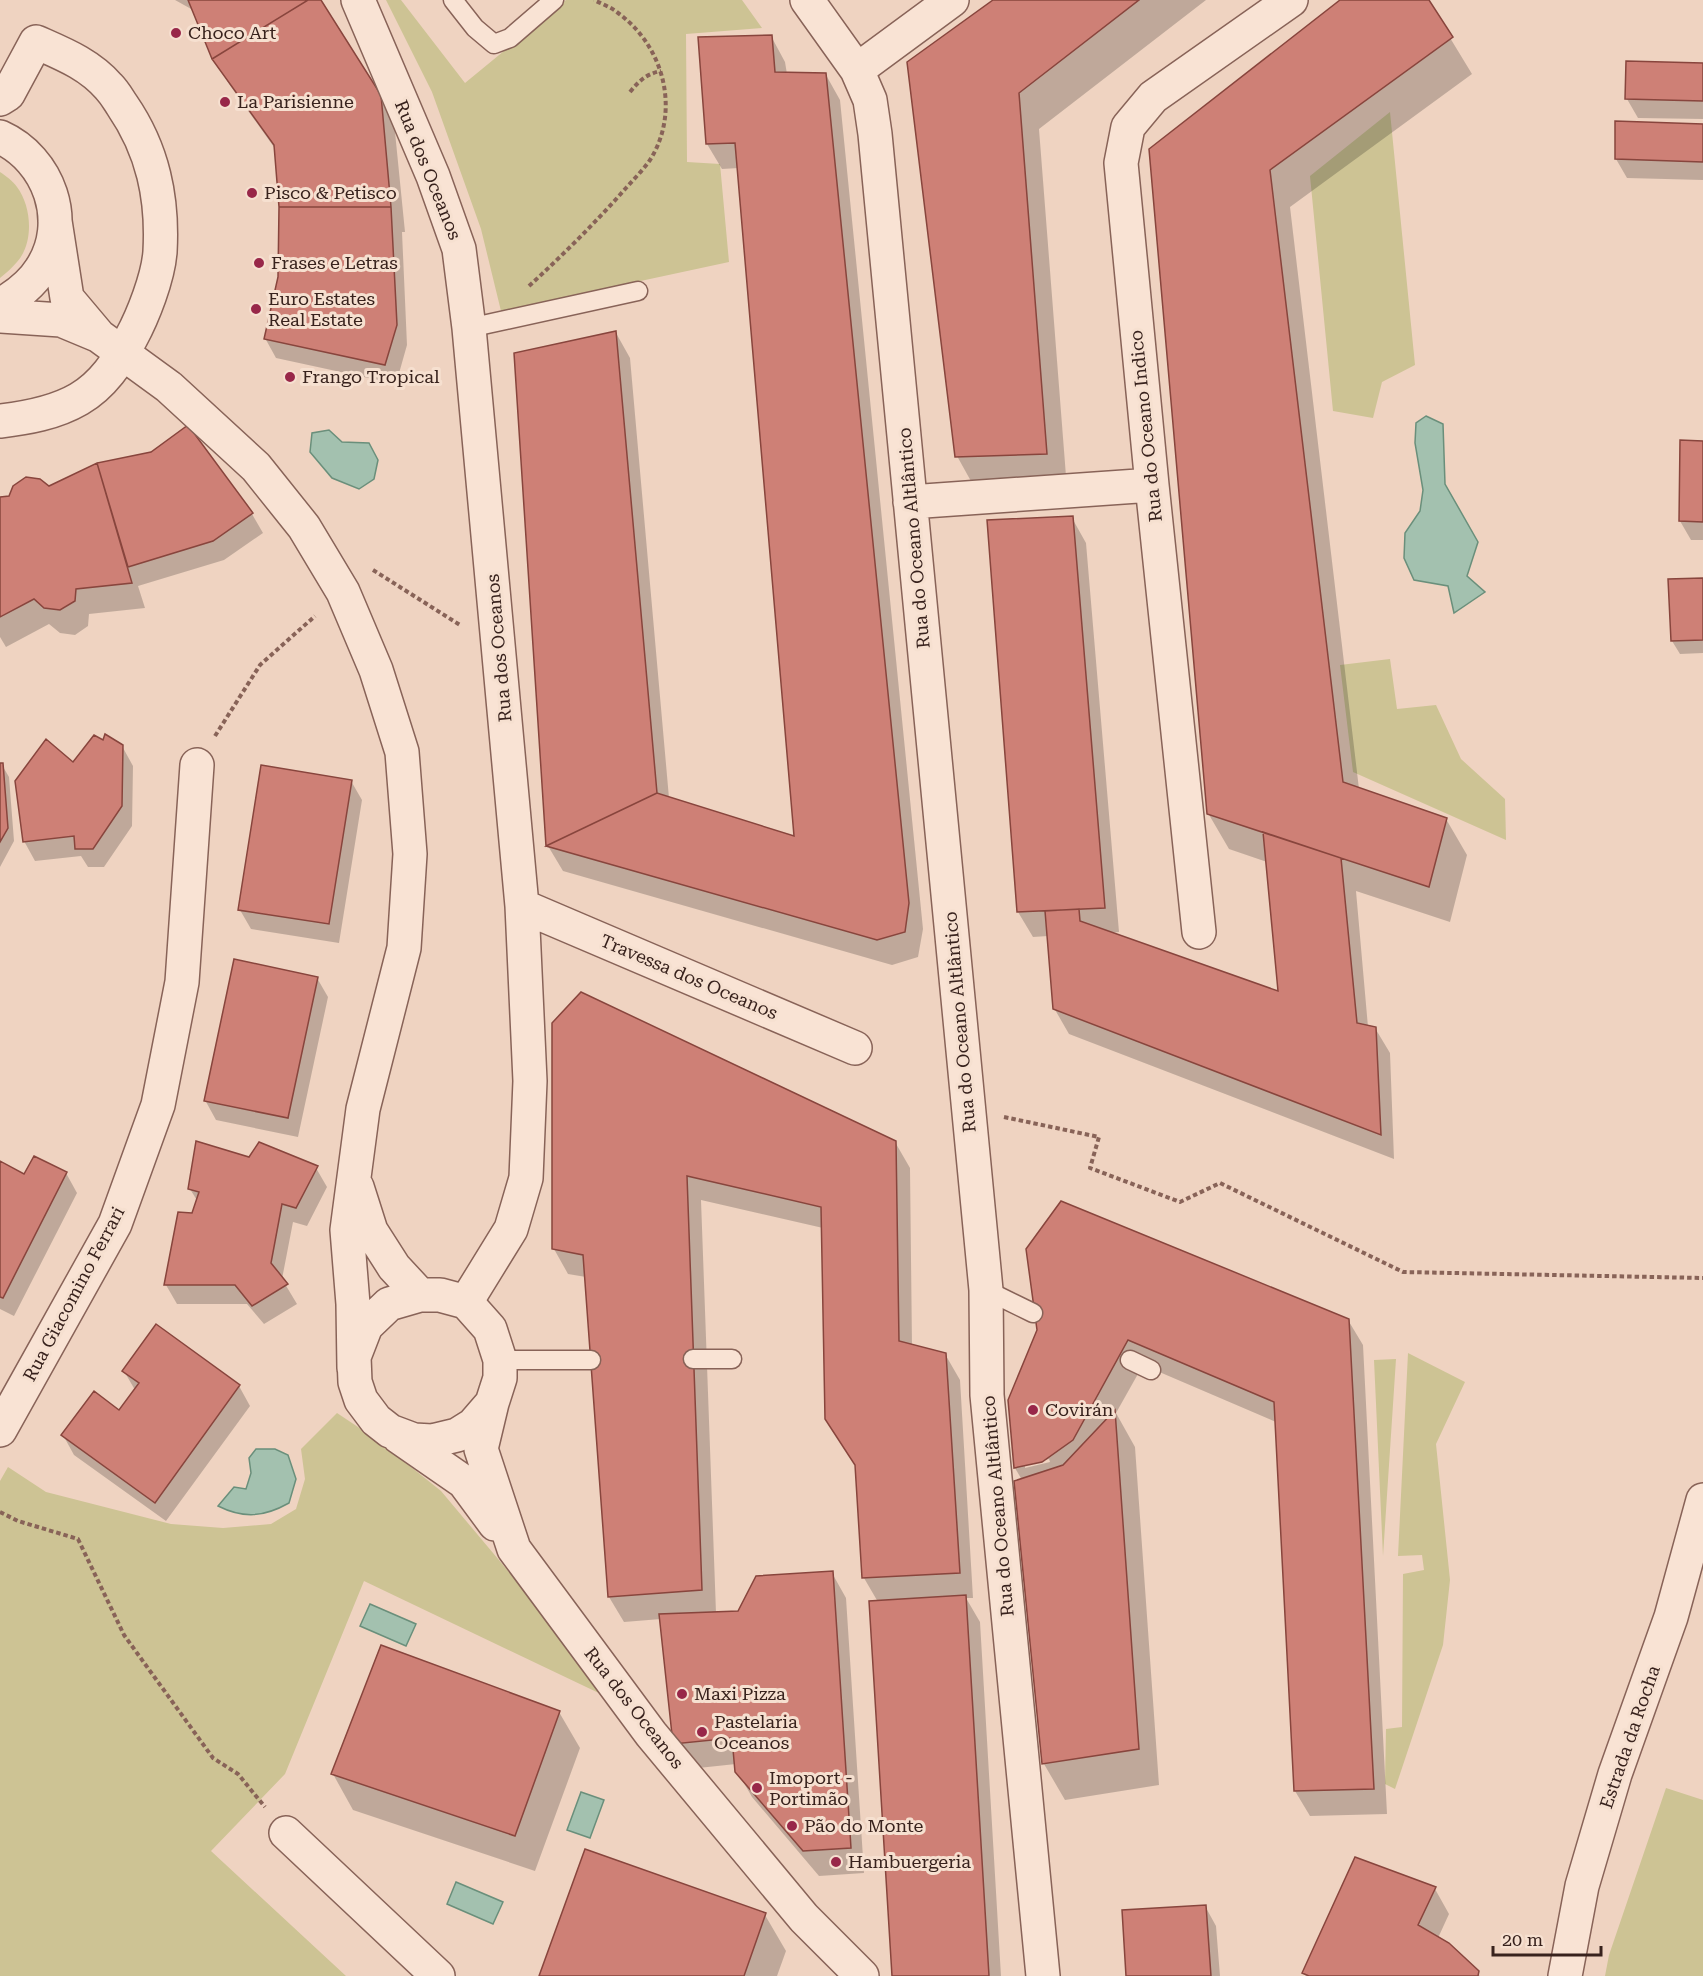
<svg xmlns="http://www.w3.org/2000/svg" width="1703" height="1976" viewBox="0 0 1703 1976" font-family="'Roboto Serif',serif">
	<rect width="100%" height="100%" fill="#efd3c1"/>
	<path fill="#cdc394" d="M386 0H401L465 83 566 0H742L762 28 686 34 687 162 720 164 729 262 501 311 481 229 432 92Z
		M1390 112 1415 365 1382 382 1373 418 1333 411 1310 176Z
		M0 172C6 176 13 181 17 187 32 207 34 243 17 262 12 268 6 273 0 278Z
		M1390 659 1397 709 1436 705 1461 759 1505 799 1506 840 1353 772 1340 665Z
		M1408 1353 1465 1382 1436 1444 1450 1580 1443 1645 1395 1789 1385 1784 1386 1729 1402 1727 1403 1574 1424 1570 1422 1555 1398 1556Z
		M1396 1359 1383 1556 1374 1360Z
		M337 1413 376 1439 441 1491 519 1584 603 1695 364 1581 285 1774 211 1851 346 1976H0V1481L8 1467 46 1492 171 1524 223 1528 271 1524 296 1509 305 1479 301 1449Z
		M1666 1788 1703 1800V1976H1605L1609 1955Z"/>
	<path fill="#a3c1af" stroke="#6a8f7b" stroke-width="1.5" d="M1426 416 1443 424 1445 484 1478 542 1467 576 1485 592 1454 613 1448 586 1414 580 1404 558 1405 533 1420 511 1423 490 1415 443 1416 423Z
		M329 430 342 442 369 443 378 460 374 479 359 489 332 478 310 452 312 433Z
		M256 1449H275L288 1455 296 1479 289 1503C264 1517 244 1519 218 1506L234 1487 246 1489 251 1473 249 1458Z
		M370 1604 416 1624 406 1646 360 1626Z
		M581 1792 604 1800 590 1838 567 1830Z
		M456 1882 503 1902 493 1924 447 1904Z"/>
	<path fill="#0003" fill-rule="evenodd" d="M175 0H320L394 122 405 232H402L407 345 396 384 276 358 265 338 279 278 281 207 276 150 229 84 214 58 193 10Z
		M996 0H1206L1039 129 1067 489 977 492 957 456Z
		M1343 0H1427L1472 74 1290 207 1359 789 1446 819 1467 855 1450 922 1356 891 1368 1027 1375 1028 1390 1053 1394 1159 1069 1034 1054 1008 1048 936 1033 937 1018 912 1072 518 1086 543 1119 932 1110 933 1280 993 1267 862 1229 849 1208 813 1150 149Z
		M771 36 785 62 787 74 826 75 840 100 923 929 918 957 892 965 563 871 548 846 616 333 630 358 669 798 795 839 739 168 722 169 707 144Z
		M1703 65V119L1638 118 1627 99Z
		M1703 125V180L1627 178 1616 159Z
		M188 427 252 514 263 533 224 560 138 586 145 608 89 614 88 626 75 635 60 633 49 624 6 647 0 637V498L49 487 97 464 152 454Z
		M1703 442V540H1691L1680 521Z
		M1703 579V653L1680 654 1672 641 1670 580Z
		M122 746 133 766 132 826 104 867H88L81 856 35 861 24 841 73 765Z
		M0 765H2L9 777 14 841 0 867Z
		M351 781 362 800 339 943 251 929 240 910Z
		M317 978 328 997 298 1137 216 1120 205 1100Z
		M554 1024 895 1142 910 1168 912 1346 945 1354 960 1380 973 1598H966L980 1622 1001 1976H894L878 1602 864 1578 857 1468 826 1418 823 1228 701 1200 716 1613H739L832 1573 846 1598 864 1873 819 1876 752 1797 737 1771 736 1764 689 1769 674 1744 661 1619 624 1622 609 1597 586 1277 568 1274 554 1249Z
		M34 1157 66 1173 77 1193 14 1316 0 1309V1163L25 1176Z
		M250 1159 316 1168 327 1187 307 1226 293 1222 282 1279 297 1304 264 1324 247 1304H177L166 1285 198 1202 190 1189Z
		M1348 1320 1363 1345 1387 1814 1310 1816 1295 1791 1276 1422 1143 1365 1116 1413 1135 1447 1159 1785 1065 1800 1044 1764 1022 1480 1015 1468 1009 1400 1038 1330ZM1049 1459 1050 1462 1025 1468V1465Z
		M156 1326 239 1386 250 1406 166 1521 74 1455 63 1435 120 1412 135 1390 124 1371Z
		M559 1712 580 1748 535 1871 353 1810 333 1774Z
		M1435 1889 1449 1914 1438 1938 1480 1976H1306L1304 1973Z
		M1205 1906 1216 1926 1220 1976H1128Z
		M765 1915 786 1951 777 1976H541Z"/>
	<path fill="#ce8076" stroke="#88453d" stroke-width="1.5" d="M188 0H308L212 59Z
		M308 0H321L381 95 391 207H279L274 145 212 59Z
		M993 0H1139L1019 93 1047 454 955 457 907 62Z
		M1340 0H1429L1453 37 1270 170 1343 782 1447 818 1429 887 1207 814 1149 149Z
		M772 35 775 72 826 73 909 903 905 932 877 940 546 846 657 793 794 836 735 143 706 144 698 37Z
		M1626 61 1703 63V101L1625 99Z
		M1615 121 1703 124V162L1615 159Z
		M279 207H391L397 325 385 365 264 339 278 277Z
		M616 331 657 793 546 846 514 353Z
		M188 425 253 513 213 541 128 567 97 463 151 452Z
		M1680 440 1703 441V522L1679 521Z
		M97 463 132 583 76 589 75 601 60 610 44 608 34 599 0 617V497L9 496 13 486 26 477 40 479 49 486Z
		M1073 516 1105 908 1017 912 987 520Z
		M1703 578V640L1671 641 1668 579Z
		M105 734 123 745 122 806 93 849H75L74 836 23 842 15 781 46 739 73 762 94 735 103 740Z
		M0 763H3L8 828 0 842Z
		M261 765 352 780 329 924 238 910Z
		M1263 832 1341 858 1357 1023 1376 1027 1381 1135 1053 1009 1045 911 1079 909 1080 921 1278 991Z
		M234 959 318 977 288 1118 204 1101Z
		M581 992 896 1141 899 1341 946 1353 960 1573 862 1578 855 1465 825 1419 821 1207 687 1176 702 1590 608 1597 583 1255 552 1249V1023Z
		M196 1141 249 1157 259 1142 318 1166 296 1208 282 1204 271 1263 288 1284 252 1306 235 1285H164L178 1212 192 1213 199 1192 188 1189Z
		M34 1156 67 1172 3 1298 0 1297V1161L24 1174Z
		M1061 1201 1349 1319 1374 1789 1294 1791 1274 1402 1128 1340 1073 1440 1042 1462 1014 1468 1008 1400 1037 1330 1026 1249Z
		M156 1324 240 1385 155 1503 61 1435 94 1391 119 1410 139 1383 122 1371Z
		M1115 1410 1139 1749 1042 1764 1014 1481 1063 1465Z
		M833 1571 851 1848 803 1851 735 1772 732 1738 673 1744 659 1614 738 1611 756 1576Z
		M966 1595 989 1976H892L869 1601Z
		M381 1645 560 1711 515 1836 331 1774Z
		M585 1849 766 1913 744 1976H539Z
		M1355 1857 1436 1887 1418 1925 1449 1943 1479 1971 1478 1976H1309L1302 1973Z
		M1206 1905 1211 1976H1126L1122 1910Z"/>
	<g fill="none" stroke-linecap="round" stroke-linejoin="round">
		<g stroke="#886358" stroke-width="21">
			<path id="service" d="M453 0 475 28 494 44 510 38 554 0
				M469 328 638 291
				M986 1290 1033 1313
				M693 1359H732
				M500 1360H591
				M1130 1360 1151 1370"/>
		</g>
		<g stroke="#886358" stroke-width="36">
			<path id="minor" d="M358 0 433 176 459 249 469 328 522 906 530 1081 526 1178 511 1229 466 1302
				M807 0 857 70 870 100 875 134 986 1290 987 1395 1043 1976
				M857 70 952 0
				M0 99 8 94 36 42C63 54 89 64 109 87 114 92 118 99 122 105 153 150 163 198 160 252 158 278 143 316 131 338 118 362 103 385 79 399 55 413 27 418 0 421
				M910 502 1152 485
				M522 906 855 1048
				M1199 932 1152 485 1121 163 1128 127 1153 97 1291 0
				M0 1430 115 1224 158 1105 182 982 197 765
				M286 1833 438 1976"/>
		</g>
		<g stroke="#886358" stroke-width="36">
			<path id="tertiary" d="M0 137C49 159 72 222 41 269 31 285 16 296 0 305
				M55 221 67 298 99 336 169 387 256 467 304 527 343 592 376 670 402 752 410 854 404 948 363 1109 347 1230 353 1304 354 1368
				M0 316 61 320 97 335
				M357 1187 371 1231 394 1267 420 1295
				M420 1295H440L466 1302 490 1329 500 1360V1378L492 1403 473 1425 457 1435 432 1441 414 1440 390 1431 376 1420 361 1400 355 1382 354 1357 366 1326 389 1304Z
				M492 1403 481 1449 514 1549 651 1734 804 1918 862 1976
				M399 1437 464 1482 495 1524
				M1565 1976 1582 1886 1615 1774 1671 1617 1703 1500"/>
		</g>
		<path stroke="#886358" stroke-width="4" stroke-dasharray="4.5 3" stroke-linecap="butt" d="M630 92C639 81 646 74 661 71
			M529 286C563 255 596 222 626 188 634 179 643 170 650 160 681 111 664 46 618 13 611 7 602 4 594 0
			M373 570 460 625
			M215 736 260 665 315 616
			M1004 1117 1099 1137 1090 1168 1180 1202 1220 1183 1403 1272 1703 1278
			M0 1512 18 1521 78 1539 124 1635 213 1758 238 1774 265 1807"/>
		<use href="#service" stroke="#f9e3d4" stroke-width="18"/>
		<use href="#minor" stroke="#f9e3d4" stroke-width="33"/>
		<use href="#tertiary" stroke="#f9e3d4" stroke-width="33"/>
	</g>
	<g fill="#982749" stroke="#f6e0d0" stroke-width="2">
		<circle cx="176" cy="33" r="6"/>
		<circle cx="225" cy="102" r="6"/>
		<circle cx="252" cy="193" r="6"/>
		<circle cx="259" cy="263" r="6"/>
		<circle cx="256" cy="309" r="6"/>
		<circle cx="290" cy="377" r="6"/>
		<circle cx="1033" cy="1410" r="6"/>
		<circle cx="682" cy="1694" r="6"/>
		<circle cx="702" cy="1732" r="6"/>
		<circle cx="757" cy="1788" r="6"/>
		<circle cx="792" cy="1826" r="6"/>
		<circle cx="836" cy="1862" r="6"/>
	</g>
	<g text-anchor="middle" stroke-width="6" stroke-linejoin="round" paint-order="stroke">
		<g font-size="18" fill="#38221d" stroke="#f6e0d0" text-anchor="start">
			<text x="188" y="39">Choco Art</text>
			<text x="237" y="108">La Parisienne</text>
			<text x="264" y="199">Pisco &amp; Petisco</text>
			<text x="271" y="269">Frases e Letras</text>
			<text x="268" y="305">Euro Estates<tspan x="268" dy="21">Real Estate</tspan></text>
			<text x="302" y="383">Frango Tropical</text>
			<text x="1045" y="1416">Covirán</text>
			<text x="694" y="1700">Maxi Pizza</text>
			<text x="714" y="1728">Pastelaria<tspan x="714" dy="21">Oceanos</tspan></text>
			<text x="769" y="1784">Imoport -<tspan x="769" dy="21">Portimão</tspan></text>
			<text x="804" y="1832">Pão do Monte</text>
			<text x="848" y="1868">Hambuergeria</text>
		</g>
		<g font-size="18" fill="#38221d" stroke="#f6e0d0">
			<text transform="translate(428 170) rotate(68)" y="6">Rua dos Oceanos</text>
			<text transform="translate(1146 426) rotate(-96)" y="6">Rua do Oceano Indico</text>
			<text transform="translate(914 538) rotate(-95)" y="6">Rua do Oceano Altlântico</text>
			<text transform="translate(499 648) rotate(-95)" y="6">Rua dos Oceanos</text>
			<text transform="translate(689 977) rotate(23)" y="6">Travessa dos Oceanos</text>
			<text transform="translate(960 1022) rotate(-95)" y="6">Rua do Oceano Altlântico</text>
			<text transform="translate(74 1294) rotate(-62)" y="6">Rua Giacomino Ferrari</text>
			<text transform="translate(998 1506) rotate(-95)" y="6">Rua do Oceano Altlântico</text>
			<text transform="translate(634 1708) rotate(52)" y="6">Rua dos Oceanos</text>
			<text transform="translate(1630 1737) rotate(-71)" y="6">Estrada da Rocha</text>
		</g>
	</g>
	<path d="M1493 1946v9h108v-9" fill="none" stroke="#38221d" stroke-width="3"/>
	<text x="1502" y="1946" font-size="18" fill="#38221d" stroke="#f6e0d0" stroke-width="4.5" paint-order="stroke">20 m</text>
</svg>
